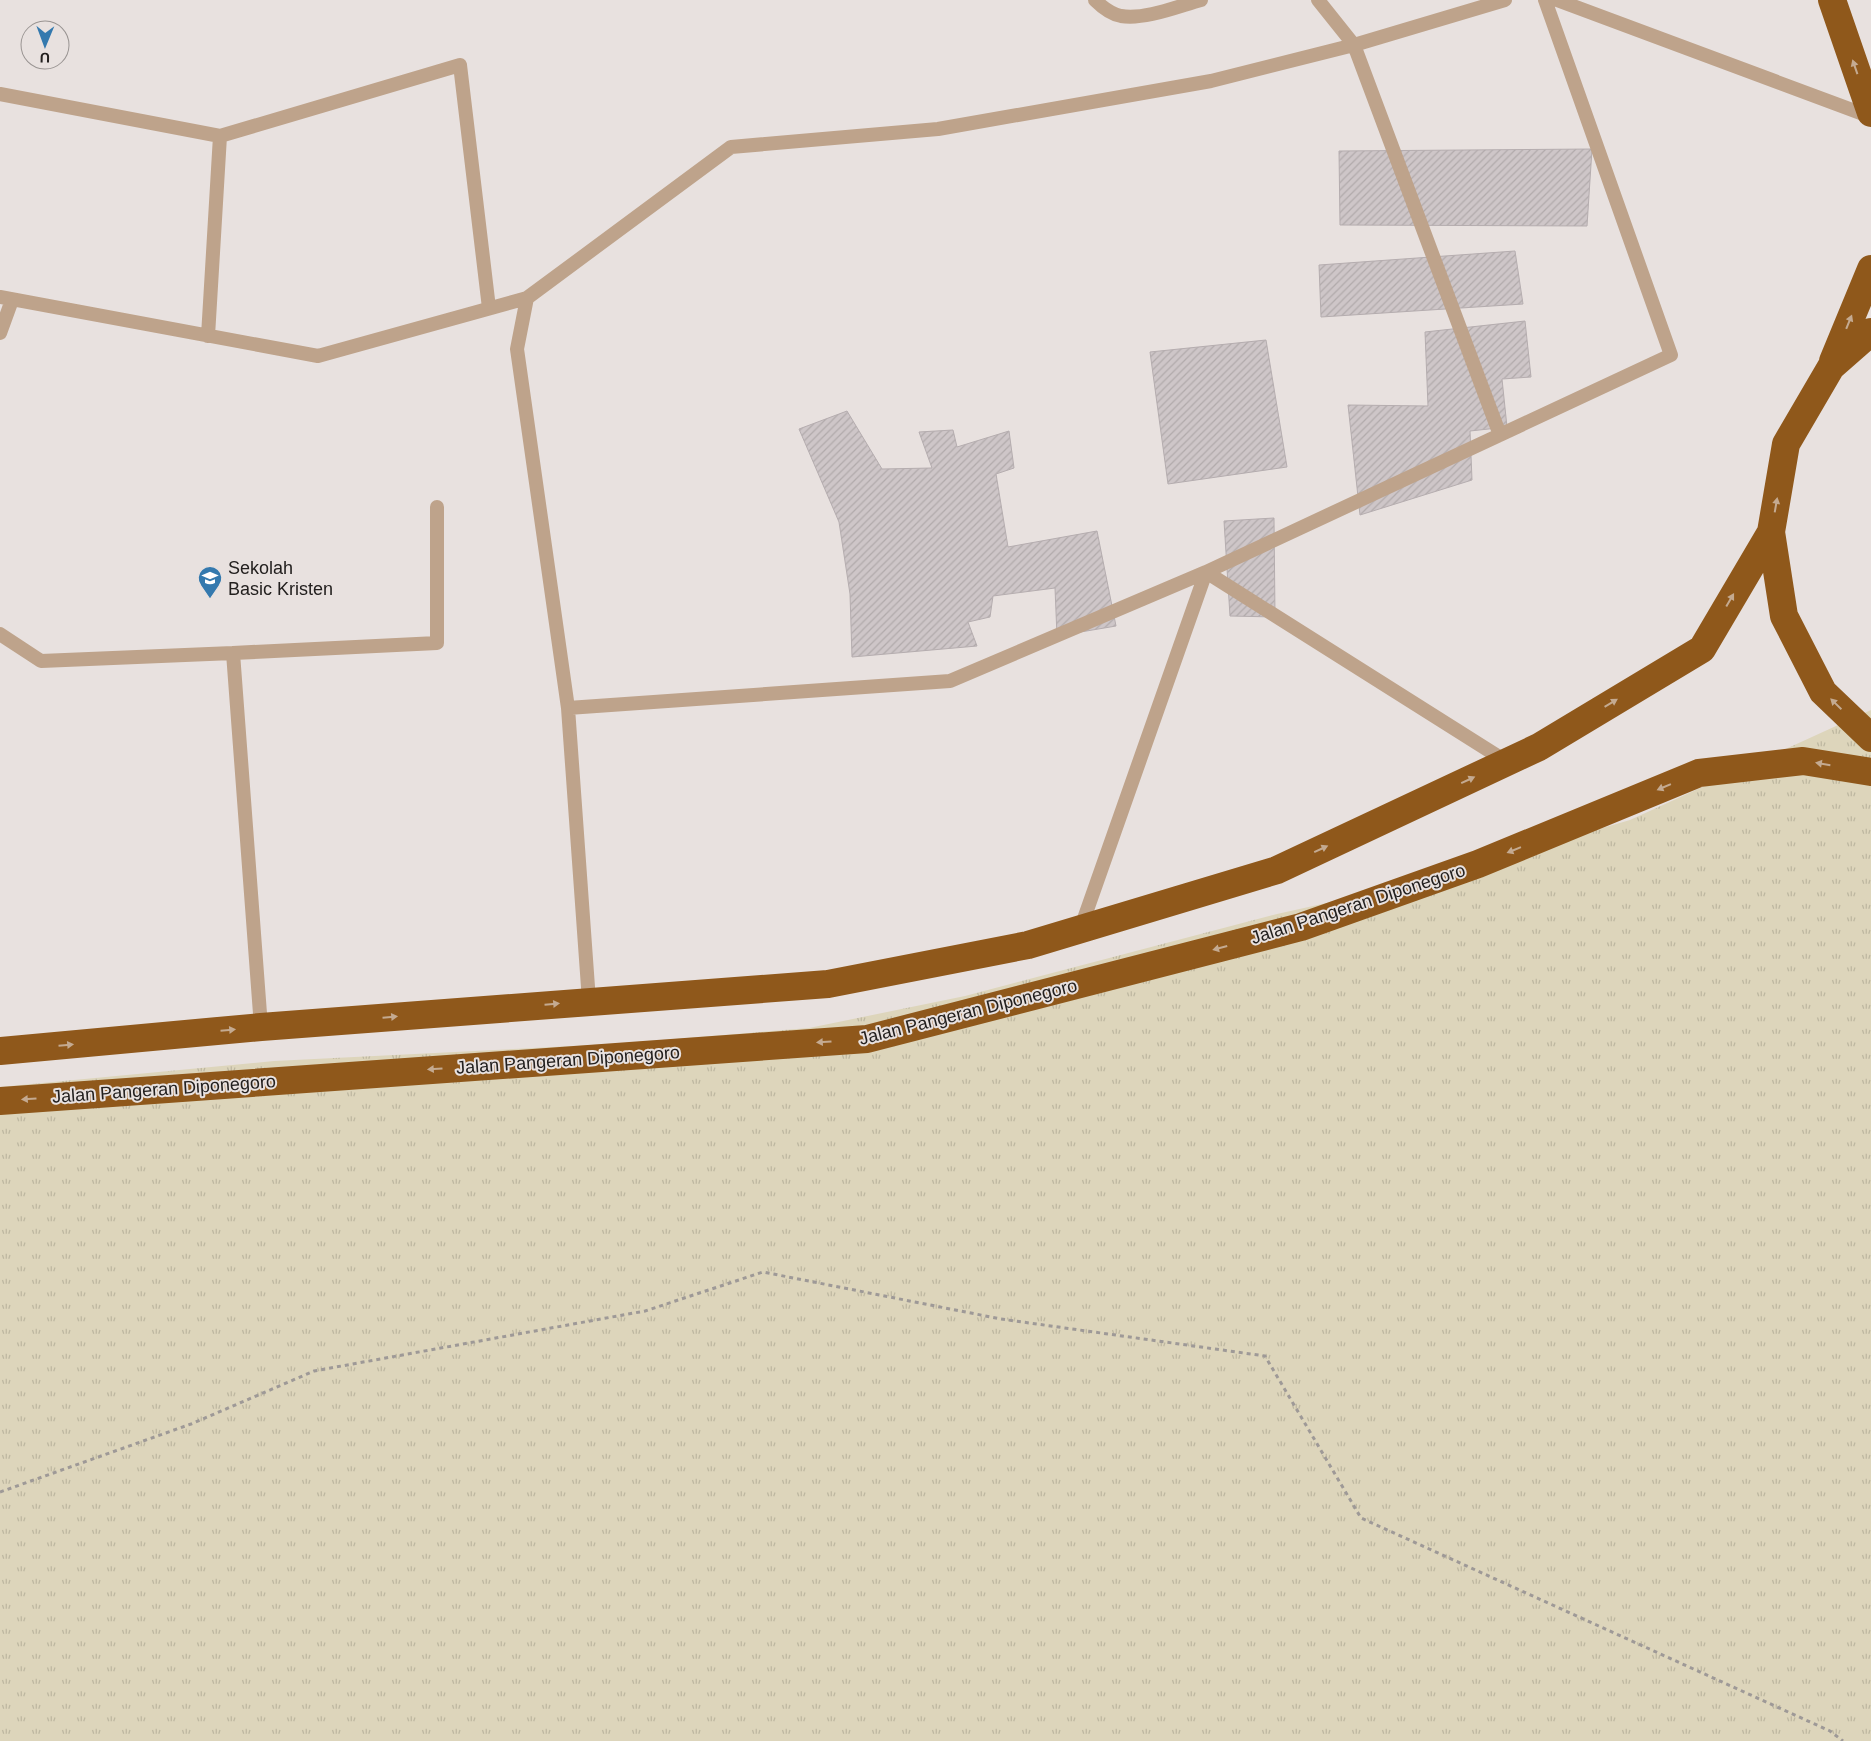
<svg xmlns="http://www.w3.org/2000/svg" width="1871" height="1741" viewBox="0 0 1871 1741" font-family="Helvetica,sans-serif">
	<defs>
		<pattern id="grass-tufts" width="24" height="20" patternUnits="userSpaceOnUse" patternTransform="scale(1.25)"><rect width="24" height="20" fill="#ddd5bb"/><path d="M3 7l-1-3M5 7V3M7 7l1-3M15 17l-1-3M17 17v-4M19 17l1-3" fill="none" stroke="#bdb7a0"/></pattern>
		<pattern id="building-hatch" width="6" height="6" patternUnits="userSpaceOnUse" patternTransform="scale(1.25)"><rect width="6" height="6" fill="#cec6c8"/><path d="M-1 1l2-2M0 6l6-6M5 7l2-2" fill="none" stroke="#b1aaab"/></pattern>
	</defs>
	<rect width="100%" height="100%" fill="#e8e1df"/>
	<path fill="url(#grass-tufts)" d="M1871 710V1741H0V1087L274 1061 612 1044 809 1028 965 996 1277 914 1367 894 1461 869 1630 820Z"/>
	<path fill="url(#building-hatch)" stroke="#b5adaf" d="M1592 149 1587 226 1340 225 1339 151Z
		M1515 251 1523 304 1321 317 1319 265Z
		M1525 321 1531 377 1502 379 1507 427 1470 431 1472 480 1360 515 1348 405 1428 406 1425 332Z
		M1266 340 1287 467 1168 484 1150 352Z
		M847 411 882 469 932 468 919 432 953 430 957 447 1009 431 1014 468 996 474 1008 547 1097 531 1116 626 1057 636 1055 588 993 596 990 617 968 622 977 646 852 657 850 594 839 522 799 429Z
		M1274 518 1275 617 1230 616 1224 521Z"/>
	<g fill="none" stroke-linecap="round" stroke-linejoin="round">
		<path stroke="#9e9997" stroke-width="3" stroke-dasharray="4 4" stroke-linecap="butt" d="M0 1492 191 1424 314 1371 645 1311 763 1272 1001 1319 1265 1356 1361 1518 1830 1731 1843 1741"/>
		<path stroke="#bea38b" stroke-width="14" d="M1095 0C1102 7 1111 14 1121 16 1145 20 1179 6 1201 0
			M1318 0 1354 45 1500 435
			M1557 0 1871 117
			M0 94 220 136 460 65 489 308
			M0 297 318 356 527 298
			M0 333 12 300
			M208 336 220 136
			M0 634 41 661 233 653
			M568 708 517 349 527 298 731 147 938 129 1211 81 1354 45 1505 0
			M1080 930 1206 572 1507 762
			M589 1001 568 708 950 681 1206 572 1671 355 1545 0
			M261 1027 233 653 437 643V507"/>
		<path stroke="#8f581b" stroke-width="28" d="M1832 0 1871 113
			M1871 332 1831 367 1786 444 1771 532 1784 616 1823 692 1871 738
			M1833 361 1871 269
			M0 1051 261 1027 828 984 1028 945 1277 870 1539 747 1702 649 1771 532
			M0 1101 867 1039 1301 927 1478 864 1699 773 1803 761 1871 772"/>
	</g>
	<defs><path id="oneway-solid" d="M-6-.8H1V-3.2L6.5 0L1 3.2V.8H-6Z" transform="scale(1.25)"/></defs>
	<g fill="#c4aa91">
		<use href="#oneway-solid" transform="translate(1855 67) rotate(-109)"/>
		<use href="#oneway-solid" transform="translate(1849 322) rotate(-68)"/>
		<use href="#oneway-solid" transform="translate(1776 505) rotate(-80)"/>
		<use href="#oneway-solid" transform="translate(1730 600) rotate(-60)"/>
		<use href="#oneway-solid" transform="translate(1611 703) rotate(-31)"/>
		<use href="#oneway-solid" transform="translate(1836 704) rotate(-136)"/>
		<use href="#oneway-solid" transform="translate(1823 764) rotate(-170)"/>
		<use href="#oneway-solid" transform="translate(1468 780) rotate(-25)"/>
		<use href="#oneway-solid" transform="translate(1664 787) rotate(157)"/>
		<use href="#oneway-solid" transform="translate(1321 849) rotate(-25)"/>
		<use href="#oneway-solid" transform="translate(1514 850) rotate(158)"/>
		<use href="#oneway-solid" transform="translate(1220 948) rotate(165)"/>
		<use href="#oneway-solid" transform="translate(552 1004) rotate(-5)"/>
		<use href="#oneway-solid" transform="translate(390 1017) rotate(-5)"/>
		<use href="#oneway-solid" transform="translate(228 1030) rotate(-5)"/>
		<use href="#oneway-solid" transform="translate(824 1042) rotate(176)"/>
		<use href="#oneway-solid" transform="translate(66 1045) rotate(-5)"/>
		<use href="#oneway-solid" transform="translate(435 1069) rotate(176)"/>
		<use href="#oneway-solid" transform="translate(29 1099) rotate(176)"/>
	</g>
	<defs>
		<g id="school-pin" transform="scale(1.25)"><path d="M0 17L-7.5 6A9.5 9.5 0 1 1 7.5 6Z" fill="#3479ae" stroke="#e8e1df"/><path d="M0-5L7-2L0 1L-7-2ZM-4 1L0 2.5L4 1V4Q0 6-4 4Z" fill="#fff"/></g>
	</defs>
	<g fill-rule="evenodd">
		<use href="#school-pin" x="210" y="578"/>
	</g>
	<g text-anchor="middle" stroke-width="4" stroke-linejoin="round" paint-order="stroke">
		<g font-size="18" fill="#23201f" stroke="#e8e1df" text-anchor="start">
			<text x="228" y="574">Sekolah<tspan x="228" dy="21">Basic Kristen</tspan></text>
		</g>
		<g font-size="18" fill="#23201f" stroke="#e8e1df">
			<text transform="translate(1358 904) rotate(-18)" y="6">Jalan Pangeran Diponegoro</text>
			<text transform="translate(968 1012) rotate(-14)" y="6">Jalan Pangeran Diponegoro</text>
			<text transform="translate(568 1060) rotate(-4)" y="6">Jalan Pangeran Diponegoro</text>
			<text transform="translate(164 1089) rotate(-4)" y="6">Jalan Pangeran Diponegoro</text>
		</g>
	</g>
	<g transform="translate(45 45) rotate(181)"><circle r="24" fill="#e8e1df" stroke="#999492"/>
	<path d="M0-4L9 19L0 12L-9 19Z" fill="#3479ae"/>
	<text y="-8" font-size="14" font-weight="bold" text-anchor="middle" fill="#23201f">U</text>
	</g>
</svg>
